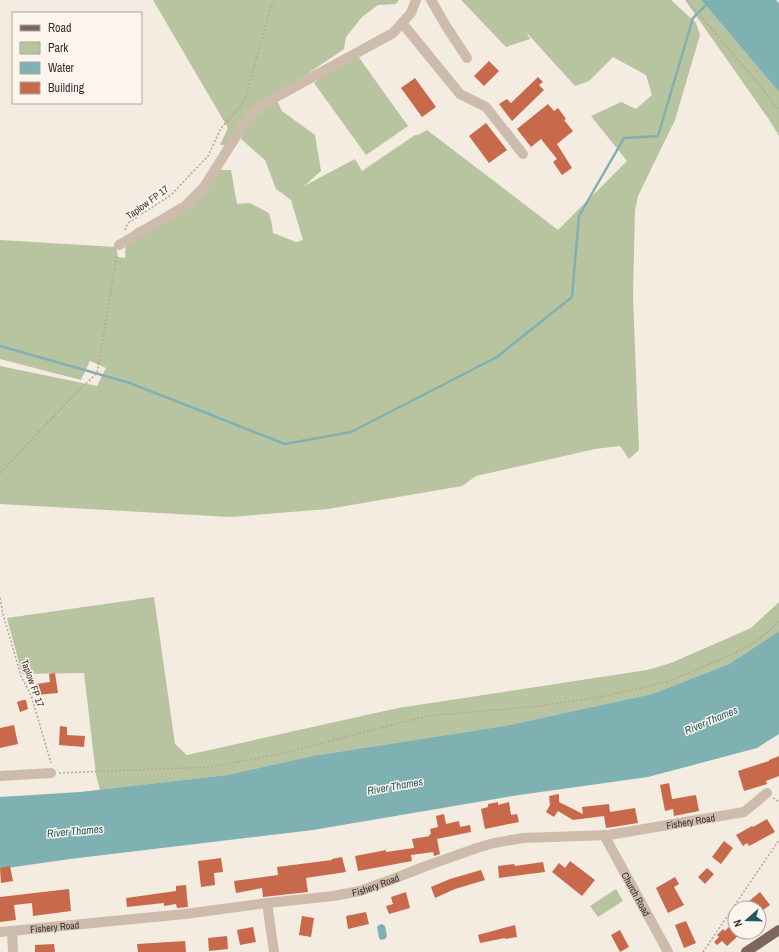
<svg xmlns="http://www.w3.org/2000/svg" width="779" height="952" viewBox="0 0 779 952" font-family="'Archivo Narrow',sans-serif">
	<rect width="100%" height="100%" fill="#f4ebe1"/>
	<path fill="#b8c4a0" d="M153 0H399L396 4 378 5 362 17 346 37 344 49 244 117 226 145H220L228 128Z
		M461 0H671L696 23 700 35 675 120 638 196 635 210 633 297 639 450 629 459 620 446 595 449 476 476 462 486 328 509 230 517 0 504V366L97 386 106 368 90 361 81 380 0 359V240L116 247 118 257 125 258 126 241 135 229 180 206 218 170H231L237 204 250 203 269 213 272 224 273 233 296 242 303 240 291 200 276 189 265 160 241 139C249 118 259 111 277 100L282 111 315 135 321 171 304 186 355 159 362 171 415 135H418L427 130 558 230 627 161 591 116 621 102 636 109 652 95 646 75 613 57 589 81 575 86 526 32 530 39 506 47Z
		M685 0H701L779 92V136L770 121Z
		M355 52 408 126 366 155 314 83Z
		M154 597 175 744 187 755 398 708 647 670 671 663 751 628 779 602V631L729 664 652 694 504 726 312 756 227 775 100 790 96 775 84 673 22 674 7 618Z
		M616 889 623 901 598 917 590 906Z"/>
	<path fill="#7fb0b2" d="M701 0H776L779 3V92Z
		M779 631V734L757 748 648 777 519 795 313 830 70 859 0 869V797L80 792 227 775 312 756 504 726 652 694 729 664Z
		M382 924 385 926 387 936 385 939 381 940 379 938 377 927 379 925Z"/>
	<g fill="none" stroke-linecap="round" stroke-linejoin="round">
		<path stroke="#7fb0b2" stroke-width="2.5" d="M0 346 130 383 285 444 351 432 497 357 572 297 579 216 624 138 658 136 693 18 711 0"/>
	</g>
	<path fill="#c8694b" d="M489 61 499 71 484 86 474 76Z
		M538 77 543 82 539 85 544 90 512 121 499 104 507 99 511 103Z
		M415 78 436 107 422 117 401 88Z
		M548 104 554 111 558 108 566 119 564 120 573 131 557 144 572 168 562 175 553 162 557 159 541 139 531 147 517 129Z
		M486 123 507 150 489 163 469 136Z
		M55 673 58 693 37 695 36 684 50 682 49 674Z
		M23 700H26L28 709 20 712 17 702Z
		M14 725 18 744 0 748V728Z
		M60 726 67 727V735L85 736 84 747 59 745Z
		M779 756V776L766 781 767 784 744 791 738 771 769 761V760Z
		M669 783 672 799 696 795 699 811 674 816 673 809 665 811 660 785Z
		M559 794V802L583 814 582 807 609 804 610 812 635 808 638 823 606 828 604 816 573 820 558 811 554 817 546 812 550 805 549 796Z
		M498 802V805L509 802 511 815 517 814 519 822 485 829 481 809 488 807V804Z
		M444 814 446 824 459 821 460 827 470 825 471 832 437 839 440 854 434 856 433 852 411 855 412 861 358 871 355 856 386 850V852L414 848 412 839 430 836 429 835 431 834 430 829 438 827 436 816Z
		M767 819 775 832 749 846 747 843 743 846 736 835 752 826 753 827Z
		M724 841 733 848 721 864 712 857Z
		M342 857 346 872 306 878 308 892 263 897 262 888 236 893 234 881 278 875 277 867 332 860V859Z
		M221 858 223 872 214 873 215 885 201 887 198 861Z
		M570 861 595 880 582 896 552 872 559 863 565 868Z
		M543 862 545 872 499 878 498 866 514 864 515 866Z
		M10 866 13 881 1 883 0 868Z
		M707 868 714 874 705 884 698 877Z
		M481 870 485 880 455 889 435 898 431 887 450 879Z
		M675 877 679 884 674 887 684 905 668 913 656 888Z
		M186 885 188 907 177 908 176 904 164 906V903L127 907 126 898 176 891V886Z
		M69 889 71 911 33 916 32 903 14 905 16 920 0 922V897Z
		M406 892 410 908 389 914 386 906 393 904 391 897Z
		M760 892 770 905 759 913V908H752L748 902Z
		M366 912 369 924 348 929 346 916Z
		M302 916 314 918 311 937 299 935Z
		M686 921 696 943 684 948 675 925Z
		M515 925 517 937 505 939V938L480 943 478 935Z
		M253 927 256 942 240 945 237 930Z
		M729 927 738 936 727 946 722 941 717 945 714 942 719 937 717 935 723 929 725 931Z
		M620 930 629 947 620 952 611 935Z
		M227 936 228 949 209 951 208 938Z
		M185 941 186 952H138L137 944Z
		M54 944 55 952H35V945Z"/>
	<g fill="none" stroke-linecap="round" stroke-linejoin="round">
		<path stroke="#b9a596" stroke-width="1.5" stroke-dasharray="2 2" stroke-linecap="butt" d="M687 0 761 87 779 111
			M125 230 128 223 171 195 208 156 221 128 244 102 273 0
			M0 473 71 398 97 373 117 254
			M0 598 3 614 21 676 31 695 51 763
			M59 773 210 767 280 754 427 716 539 706 605 696 670 681 742 650 768 632 779 621
			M773 798 779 802
			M703 952 779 840"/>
		<g stroke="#cdbbac" stroke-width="10">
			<path d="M431 0 446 26 467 58"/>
			<path d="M402 23 460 94 486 107 523 154"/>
			<path d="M119 245 185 206 204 187 247 119 265 103 393 33 411 13 416 0"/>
			<path d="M0 776 51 773"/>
			<path id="s1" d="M604 835 668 952"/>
			<path d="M267 903 274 952"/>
			<path d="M12 931 13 952"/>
			<path id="s2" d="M0 932 185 914 267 903 333 896 360 891 393 879 426 866 477 848 494 843 523 838 609 835 744 812 767 793"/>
		</g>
		<path stroke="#7d675c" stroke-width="10" d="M746 952 779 930"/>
	</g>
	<g text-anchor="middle" stroke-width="3" stroke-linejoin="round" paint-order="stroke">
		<g font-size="10" fill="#3b302b" stroke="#fbf5ee">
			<text transform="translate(147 202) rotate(-36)" y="4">Taplow FP 17</text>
			<text transform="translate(33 683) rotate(70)" y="4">Taplow FP 17</text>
			<text dy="4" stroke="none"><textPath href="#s2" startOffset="703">Fishery Road</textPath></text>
			<text dy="4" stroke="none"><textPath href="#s2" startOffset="379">Fishery Road</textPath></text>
			<text dy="4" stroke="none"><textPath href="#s1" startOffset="67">Church Road</textPath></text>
			<text dy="4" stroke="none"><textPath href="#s2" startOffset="55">Fishery Road</textPath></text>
		</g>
		<g font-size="11" font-style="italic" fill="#1f5a5e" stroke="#fbf5ee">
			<text transform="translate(711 720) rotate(-23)" y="4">River Thames</text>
			<text transform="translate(395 786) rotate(-10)" y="4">River Thames</text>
			<text transform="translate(75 831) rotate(-5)" y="4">River Thames</text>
		</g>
	</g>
	<rect x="12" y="12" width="130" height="92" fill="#fbf5ee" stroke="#aea6a0"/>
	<rect x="20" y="25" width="20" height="6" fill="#7d675c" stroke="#aea6a0"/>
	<text x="48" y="32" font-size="12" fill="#3b302b">Road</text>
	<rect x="20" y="42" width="20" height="12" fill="#b8c4a0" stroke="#aea6a0"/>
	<text x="48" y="52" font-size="12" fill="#3b302b">Park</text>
	<rect x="20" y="62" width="20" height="12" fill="#7fb0b2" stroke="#aea6a0"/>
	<text x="48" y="72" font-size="12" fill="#3b302b">Water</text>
	<rect x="20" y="82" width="20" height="12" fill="#c8694b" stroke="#aea6a0"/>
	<text x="48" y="92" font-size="12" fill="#3b302b">Building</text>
	<g transform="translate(747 920) rotate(250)"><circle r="19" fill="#fbf5ee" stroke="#aea6a0"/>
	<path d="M0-3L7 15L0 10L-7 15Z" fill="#1f5a5e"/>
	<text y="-6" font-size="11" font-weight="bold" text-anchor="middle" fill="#3b302b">N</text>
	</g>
</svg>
